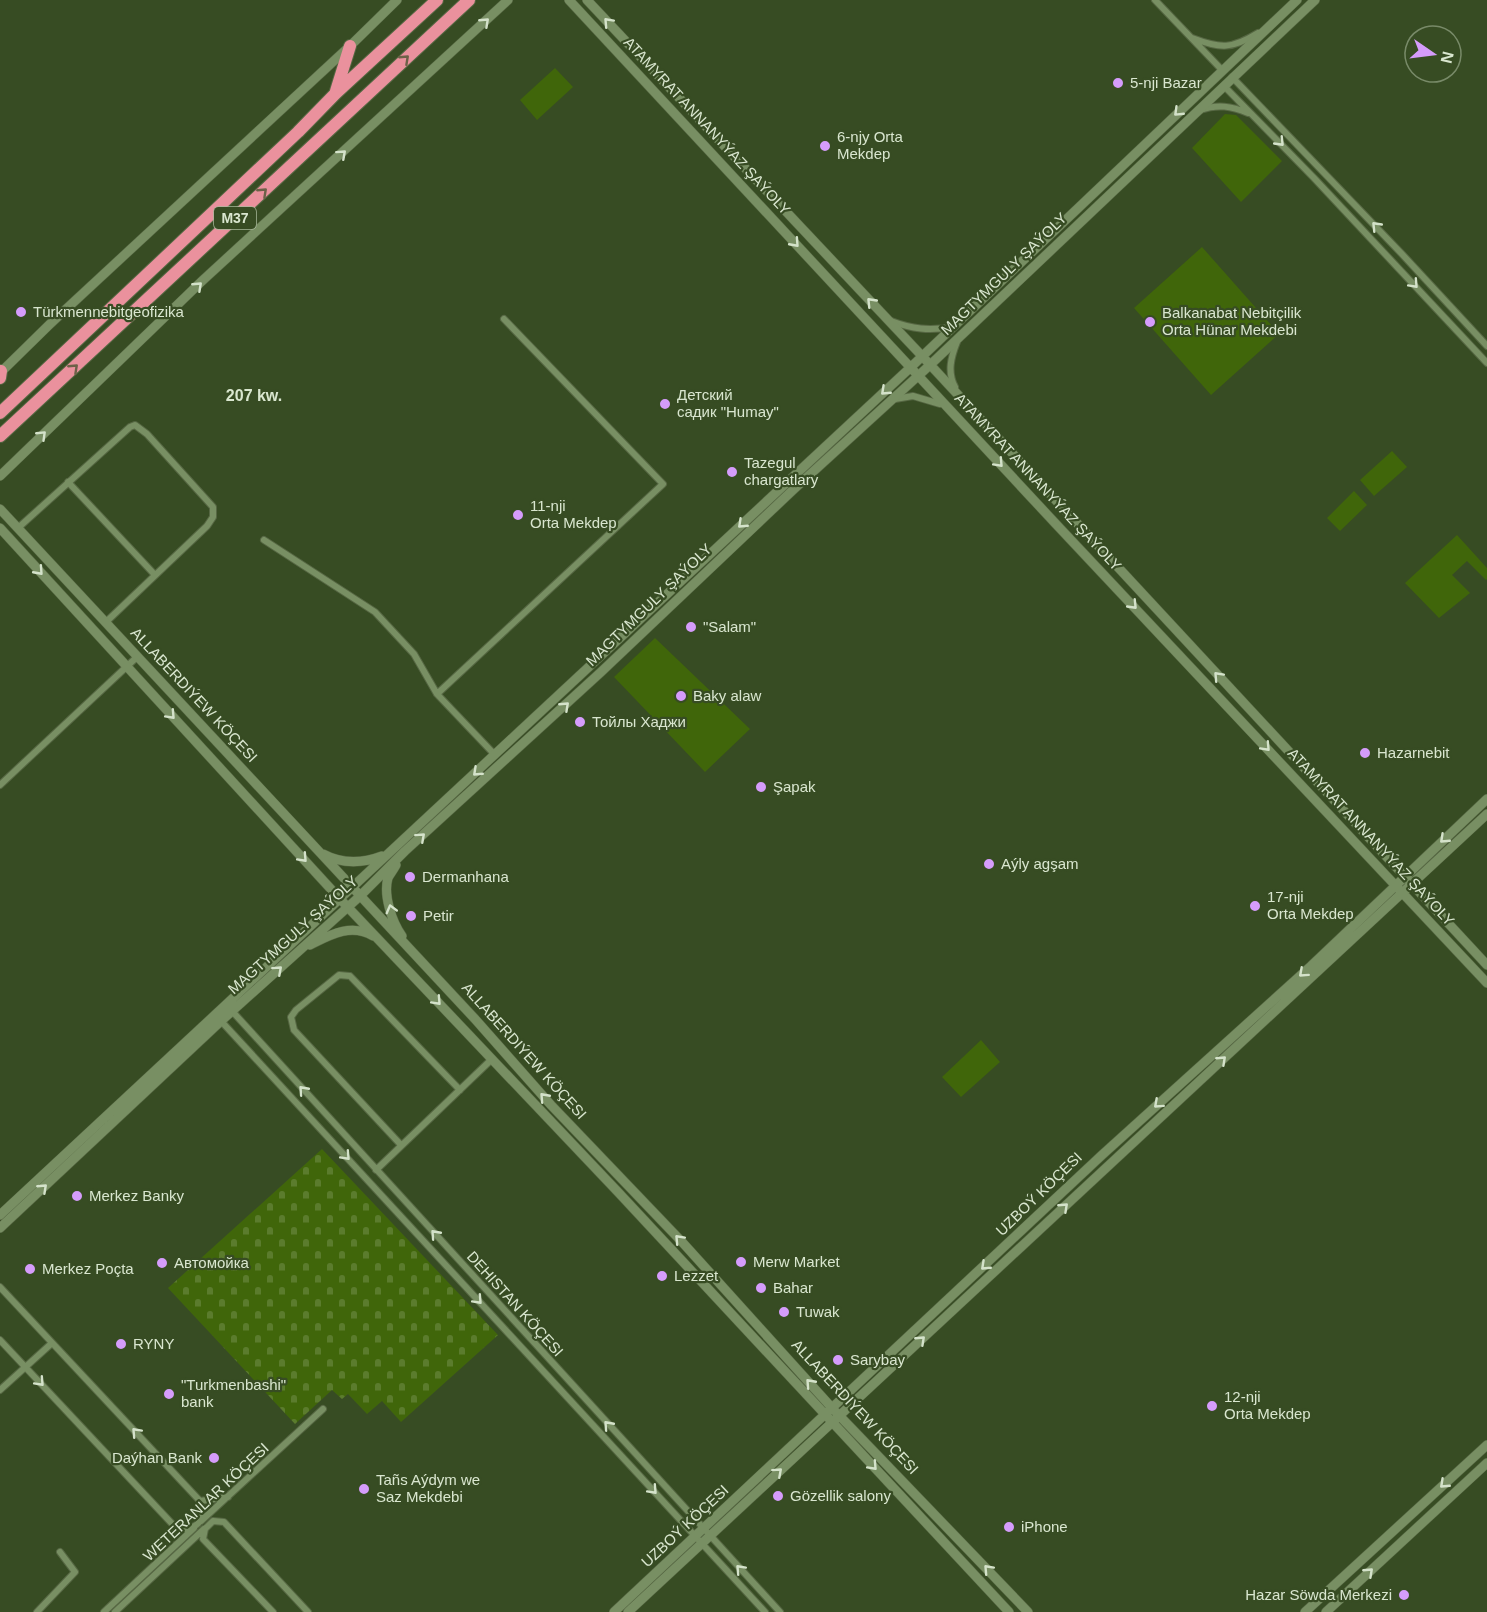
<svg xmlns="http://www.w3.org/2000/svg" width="1487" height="1612" viewBox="0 0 1487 1612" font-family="Helvetica,sans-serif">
	<defs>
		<pattern id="cemetery-stones" width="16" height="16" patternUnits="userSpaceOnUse" patternTransform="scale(1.5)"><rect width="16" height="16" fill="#40660a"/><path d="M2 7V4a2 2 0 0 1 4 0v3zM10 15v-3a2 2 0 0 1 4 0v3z" fill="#5b7c2d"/></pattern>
	</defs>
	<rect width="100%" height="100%" fill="#374c23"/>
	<path fill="url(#cemetery-stones)" d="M322 1149 498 1335 401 1422 382 1401 367 1414 348 1394 342 1399 332 1390 295 1424 168 1288Z"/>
	<path fill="#40660a" d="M555 68 573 87 537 120 520 100Z
		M1225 114 1236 115 1282 161 1241 202 1192 148Z
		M1202 247 1279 334 1211 395 1134 308Z
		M1392 451 1407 467 1374 496 1360 480Z
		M1354 491 1367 505 1340 531 1327 518Z
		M1457 535 1487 568V579L1486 580 1467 561 1452 575 1470 593 1439 618 1405 583Z
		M655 638 750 729 705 772 614 677Z
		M981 1040 1000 1062 961 1097 942 1077Z"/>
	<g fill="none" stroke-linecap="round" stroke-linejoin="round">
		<g stroke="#566743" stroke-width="8">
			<path id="street" d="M1155 0 1222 70
				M1192 38C1221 49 1232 49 1258 33
				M1232 77 1401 253 1487 346
				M1224 86 1314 178 1487 363
				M1200 110C1218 104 1231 106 1248 113
				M891 321C912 329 929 331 952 327
				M955 387C947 372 951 357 957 342
				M895 399 913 396 940 404
				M68 482 155 575
				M18 528 130 427 135 425 147 434 213 507V517L207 526 106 622
				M264 540 375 612 414 654 437 694 495 755
				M437 694 663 484 504 319
				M0 785 138 656
				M232 1011 780 1612
				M221 1021 765 1612
				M401 1145 294 1030 291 1017 296 1010 339 975 350 976 460 1090
				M376 1170 492 1059
				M0 1287 200 1501C206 1522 197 1530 177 1529L0 1340
				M0 1390 52 1343
				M200 1501 228 1497
				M201 1521 323 1409
				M37 1612 75 1572 60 1552
				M104 1612 194 1528
				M115 1612 204 1529
				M273 1612 203 1539 205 1529 213 1521 224 1522 308 1612"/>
		</g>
		<g stroke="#566743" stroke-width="10">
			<path id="secondary" d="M569 0 1055 523 1487 983
				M587 0 922 356 1487 965
				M0 373 50 324 350 46 397 0
				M0 476 202 281 508 0
				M0 509 475 1019 551 1105 683 1243 833 1409 1028 1612
				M0 528 340 899 618 1192 1009 1612
				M323 854C342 864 361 864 382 856
				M396 865C394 869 390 874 388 878 383 895 392 922 402 936
				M310 945C330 935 351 923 373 936
				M0 1215 911 367 1297 0
				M0 1228 221 1021 359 897 405 851 601 672 794 489 930 365 1315 0
				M614 1612 1102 1155 1311 966 1487 799
				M628 1612 1487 814
				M1305 1612 1487 1445
				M1326 1612 1487 1463"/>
		</g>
		<g stroke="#566743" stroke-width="14">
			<path id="highway" d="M336 91 350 46
				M0 378 1 371
				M0 413 298 132 336 93 437 0
				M0 436 469 0"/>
		</g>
		<use href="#street" stroke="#788f63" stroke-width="6"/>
		<use href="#secondary" stroke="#788f63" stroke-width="9"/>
		<use href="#highway" stroke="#ea919d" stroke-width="12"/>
	</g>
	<defs><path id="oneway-chevron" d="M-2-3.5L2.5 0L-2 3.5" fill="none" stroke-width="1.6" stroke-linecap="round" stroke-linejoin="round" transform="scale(1.5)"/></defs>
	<g stroke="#d4e2ca">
		<use href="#oneway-chevron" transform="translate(485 22) rotate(-43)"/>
		<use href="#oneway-chevron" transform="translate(608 22) rotate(-133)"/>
		<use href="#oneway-chevron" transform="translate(1178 112) rotate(136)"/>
		<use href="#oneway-chevron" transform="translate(1280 142) rotate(46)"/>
		<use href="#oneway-chevron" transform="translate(342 154) rotate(-42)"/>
		<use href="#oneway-chevron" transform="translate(1376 226) rotate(-134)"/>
		<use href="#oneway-chevron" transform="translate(795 243) rotate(48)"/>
		<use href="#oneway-chevron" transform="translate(1414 284) rotate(47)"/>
		<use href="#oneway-chevron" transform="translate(198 286) rotate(-43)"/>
		<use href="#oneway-chevron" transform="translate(871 302) rotate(-134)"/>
		<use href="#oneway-chevron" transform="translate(885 391) rotate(137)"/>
		<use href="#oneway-chevron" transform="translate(42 435) rotate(-44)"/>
		<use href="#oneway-chevron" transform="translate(999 463) rotate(47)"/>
		<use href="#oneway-chevron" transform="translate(742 524) rotate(137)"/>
		<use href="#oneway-chevron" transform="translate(39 571) rotate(48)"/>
		<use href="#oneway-chevron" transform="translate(1133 605) rotate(46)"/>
		<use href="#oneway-chevron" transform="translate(1218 676) rotate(-133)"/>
		<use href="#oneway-chevron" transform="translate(565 706) rotate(-43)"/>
		<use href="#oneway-chevron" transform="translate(171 715) rotate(47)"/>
		<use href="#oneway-chevron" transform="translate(1266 747) rotate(47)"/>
		<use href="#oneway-chevron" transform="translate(477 772) rotate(137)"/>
		<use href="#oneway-chevron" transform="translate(421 837) rotate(-42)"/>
		<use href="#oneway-chevron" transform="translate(1444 839) rotate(137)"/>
		<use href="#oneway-chevron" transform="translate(303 858) rotate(47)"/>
		<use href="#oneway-chevron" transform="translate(391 909) rotate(-105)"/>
		<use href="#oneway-chevron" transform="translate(278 970) rotate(-42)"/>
		<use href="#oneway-chevron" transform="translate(1303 973) rotate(138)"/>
		<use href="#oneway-chevron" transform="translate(437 1001) rotate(47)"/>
		<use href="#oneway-chevron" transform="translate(1222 1060) rotate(-43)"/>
		<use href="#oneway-chevron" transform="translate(303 1090) rotate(-132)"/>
		<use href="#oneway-chevron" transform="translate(544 1097) rotate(-132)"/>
		<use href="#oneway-chevron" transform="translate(1158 1104) rotate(138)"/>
		<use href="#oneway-chevron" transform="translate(346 1156) rotate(47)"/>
		<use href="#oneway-chevron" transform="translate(43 1188) rotate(-43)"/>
		<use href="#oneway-chevron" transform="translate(1064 1207) rotate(-43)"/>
		<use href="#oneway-chevron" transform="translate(435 1234) rotate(-132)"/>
		<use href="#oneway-chevron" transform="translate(679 1239) rotate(-133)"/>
		<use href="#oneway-chevron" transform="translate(985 1266) rotate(137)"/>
		<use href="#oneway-chevron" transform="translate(478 1300) rotate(47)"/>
		<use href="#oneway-chevron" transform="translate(921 1340) rotate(-43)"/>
		<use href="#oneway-chevron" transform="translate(40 1382) rotate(47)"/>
		<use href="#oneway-chevron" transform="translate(810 1383) rotate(-132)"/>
		<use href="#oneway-chevron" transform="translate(608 1425) rotate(-132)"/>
		<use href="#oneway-chevron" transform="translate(136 1432) rotate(-133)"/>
		<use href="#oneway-chevron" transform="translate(873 1466) rotate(47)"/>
		<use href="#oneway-chevron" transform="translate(778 1472) rotate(-42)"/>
		<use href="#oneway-chevron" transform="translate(1444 1484) rotate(137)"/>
		<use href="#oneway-chevron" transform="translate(653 1490) rotate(47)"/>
		<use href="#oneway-chevron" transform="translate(740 1569) rotate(-133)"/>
		<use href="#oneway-chevron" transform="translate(988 1569) rotate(-133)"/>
		<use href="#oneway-chevron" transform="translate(1369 1572) rotate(-43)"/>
	</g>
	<g stroke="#6d6148">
		<use href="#oneway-chevron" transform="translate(405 59) rotate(-43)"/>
		<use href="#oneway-chevron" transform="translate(263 192) rotate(-43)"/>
		<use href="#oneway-chevron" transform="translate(74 368) rotate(-43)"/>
	</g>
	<g fill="#d59cfb" stroke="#374c23" stroke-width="2">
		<circle cx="1118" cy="83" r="6"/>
		<circle cx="825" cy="146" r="6"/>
		<circle cx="21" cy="312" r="6"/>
		<circle cx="1150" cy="322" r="6"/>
		<circle cx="665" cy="404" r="6"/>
		<circle cx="732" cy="472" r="6"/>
		<circle cx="518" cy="515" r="6"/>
		<circle cx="691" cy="627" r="6"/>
		<circle cx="681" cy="696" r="6"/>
		<circle cx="580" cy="722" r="6"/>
		<circle cx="1365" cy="753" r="6"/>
		<circle cx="761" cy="787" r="6"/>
		<circle cx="989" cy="864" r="6"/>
		<circle cx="410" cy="877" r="6"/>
		<circle cx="1255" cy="906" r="6"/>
		<circle cx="411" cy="916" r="6"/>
		<circle cx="77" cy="1196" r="6"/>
		<circle cx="741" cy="1262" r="6"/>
		<circle cx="162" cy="1263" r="6"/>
		<circle cx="30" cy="1269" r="6"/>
		<circle cx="662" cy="1276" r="6"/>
		<circle cx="761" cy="1288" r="6"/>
		<circle cx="784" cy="1312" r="6"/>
		<circle cx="121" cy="1344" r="6"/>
		<circle cx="838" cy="1360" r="6"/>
		<circle cx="169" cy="1394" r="6"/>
		<circle cx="1212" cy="1406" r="6"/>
		<circle cx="214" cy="1458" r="6"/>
		<circle cx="364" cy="1489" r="6"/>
		<circle cx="778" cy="1496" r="6"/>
		<circle cx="1009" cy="1527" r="6"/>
		<circle cx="1404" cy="1595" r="6"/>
	</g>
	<g text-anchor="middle" stroke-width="4.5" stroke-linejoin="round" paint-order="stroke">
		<rect fill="#374c23" stroke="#a8b89b" stroke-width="1.5" x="214" y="207" width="42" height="22" rx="4.5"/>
		<g font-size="14" font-weight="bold" fill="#d9e6cf">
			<text x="235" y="223">M37</text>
		</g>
		<g font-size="15" fill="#d9e6cf" stroke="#374c23" text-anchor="start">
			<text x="1130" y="88">5-nji Bazar</text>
			<text x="837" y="142">6-njy Orta<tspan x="837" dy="17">Mekdep</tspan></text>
			<text x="33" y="317">Türkmennebitgeofizika</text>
			<text x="1162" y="318">Balkanabat Nebitçilik<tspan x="1162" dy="17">Orta Hünar Mekdebi</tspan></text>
			<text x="677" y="400">Детский<tspan x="677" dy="17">садик "Humay"</tspan></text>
			<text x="744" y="468">Tazegul<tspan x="744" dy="17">chargatlary</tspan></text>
			<text x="530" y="511">11-nji<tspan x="530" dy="17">Orta Mekdep</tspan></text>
			<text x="703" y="632">"Salam"</text>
			<text x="693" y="701">Baky alaw</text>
			<text x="592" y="727">Тойлы Хаджи</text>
			<text x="1377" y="758">Hazarnebit</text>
			<text x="773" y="792">Şapak</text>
			<text x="1001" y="869">Aýly agşam</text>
			<text x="422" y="882">Dermanhana</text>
			<text x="1267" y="902">17-nji<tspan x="1267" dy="17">Orta Mekdep</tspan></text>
			<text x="423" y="921">Petir</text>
			<text x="89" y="1201">Merkez Banky</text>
			<text x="753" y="1267">Merw Market</text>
			<text x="174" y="1268">Автомойка</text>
			<text x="42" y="1274">Merkez Poçta</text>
			<text x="674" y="1281">Lezzet</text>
			<text x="773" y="1293">Bahar</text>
			<text x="796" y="1317">Tuwak</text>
			<text x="133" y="1349">RYNY</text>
			<text x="850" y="1365">Sarybay</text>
			<text x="181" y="1390">"Turkmenbashi"<tspan x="181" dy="17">bank</tspan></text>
			<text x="1224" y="1402">12-nji<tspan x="1224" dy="17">Orta Mekdep</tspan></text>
			<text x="202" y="1463" text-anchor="end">Daýhan Bank</text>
			<text x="376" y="1485">Tañs Aýdym we<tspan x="376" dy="17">Saz Mekdebi</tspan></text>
			<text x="790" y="1501">Gözellik salony</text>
			<text x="1021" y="1532">iPhone</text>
			<text x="1392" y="1600" text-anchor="end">Hazar Söwda Merkezi</text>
		</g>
		<g font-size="15" fill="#d9e6cf" stroke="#374c23">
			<text transform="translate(707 126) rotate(47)" y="5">ATAMYRAT ANNANYÝAZ ŞAÝOLY</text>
			<text transform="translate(1004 274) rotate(-44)" y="5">MAGTYMGULY ŞAÝOLY</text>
			<text transform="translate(1038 482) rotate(47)" y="5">ATAMYRAT ANNANYÝAZ ŞAÝOLY</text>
			<text transform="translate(649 605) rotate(-44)" y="5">MAGTYMGULY ŞAÝOLY</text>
			<text transform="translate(194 695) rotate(47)" y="5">ALLABERDIÝEW KÖÇESI</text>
			<text transform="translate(1371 837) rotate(47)" y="5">ATAMYRAT ANNANYÝAZ ŞAÝOLY</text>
			<text transform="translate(293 935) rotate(-42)" y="5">MAGTYMGULY ŞAÝOLY</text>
			<text transform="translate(524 1051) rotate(48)" y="5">ALLABERDIÝEW KÖÇESI</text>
			<text transform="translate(1039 1194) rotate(-44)" y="5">UZBOÝ KÖÇESI</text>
			<text transform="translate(515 1304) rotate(48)" y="5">DEHISTAN KÖÇESI</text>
			<text transform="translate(855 1407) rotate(47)" y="5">ALLABERDIÝEW KÖÇESI</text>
			<text transform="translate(206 1502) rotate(-43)" y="5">WETERANLAR KÖÇESI</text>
			<text transform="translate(685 1526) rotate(-43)" y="5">UZBOÝ KÖÇESI</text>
		</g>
		<g font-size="16" font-weight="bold" fill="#d9e6cf" stroke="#374c23">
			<text x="254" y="401">207 kw.</text>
		</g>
	</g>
	<g transform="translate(1433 54) rotate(104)"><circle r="28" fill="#374c23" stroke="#788a68" stroke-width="1.5"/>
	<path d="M0-4.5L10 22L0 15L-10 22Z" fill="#d59cfb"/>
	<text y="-9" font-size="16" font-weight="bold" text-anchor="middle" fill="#d9e6cf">N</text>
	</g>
</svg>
